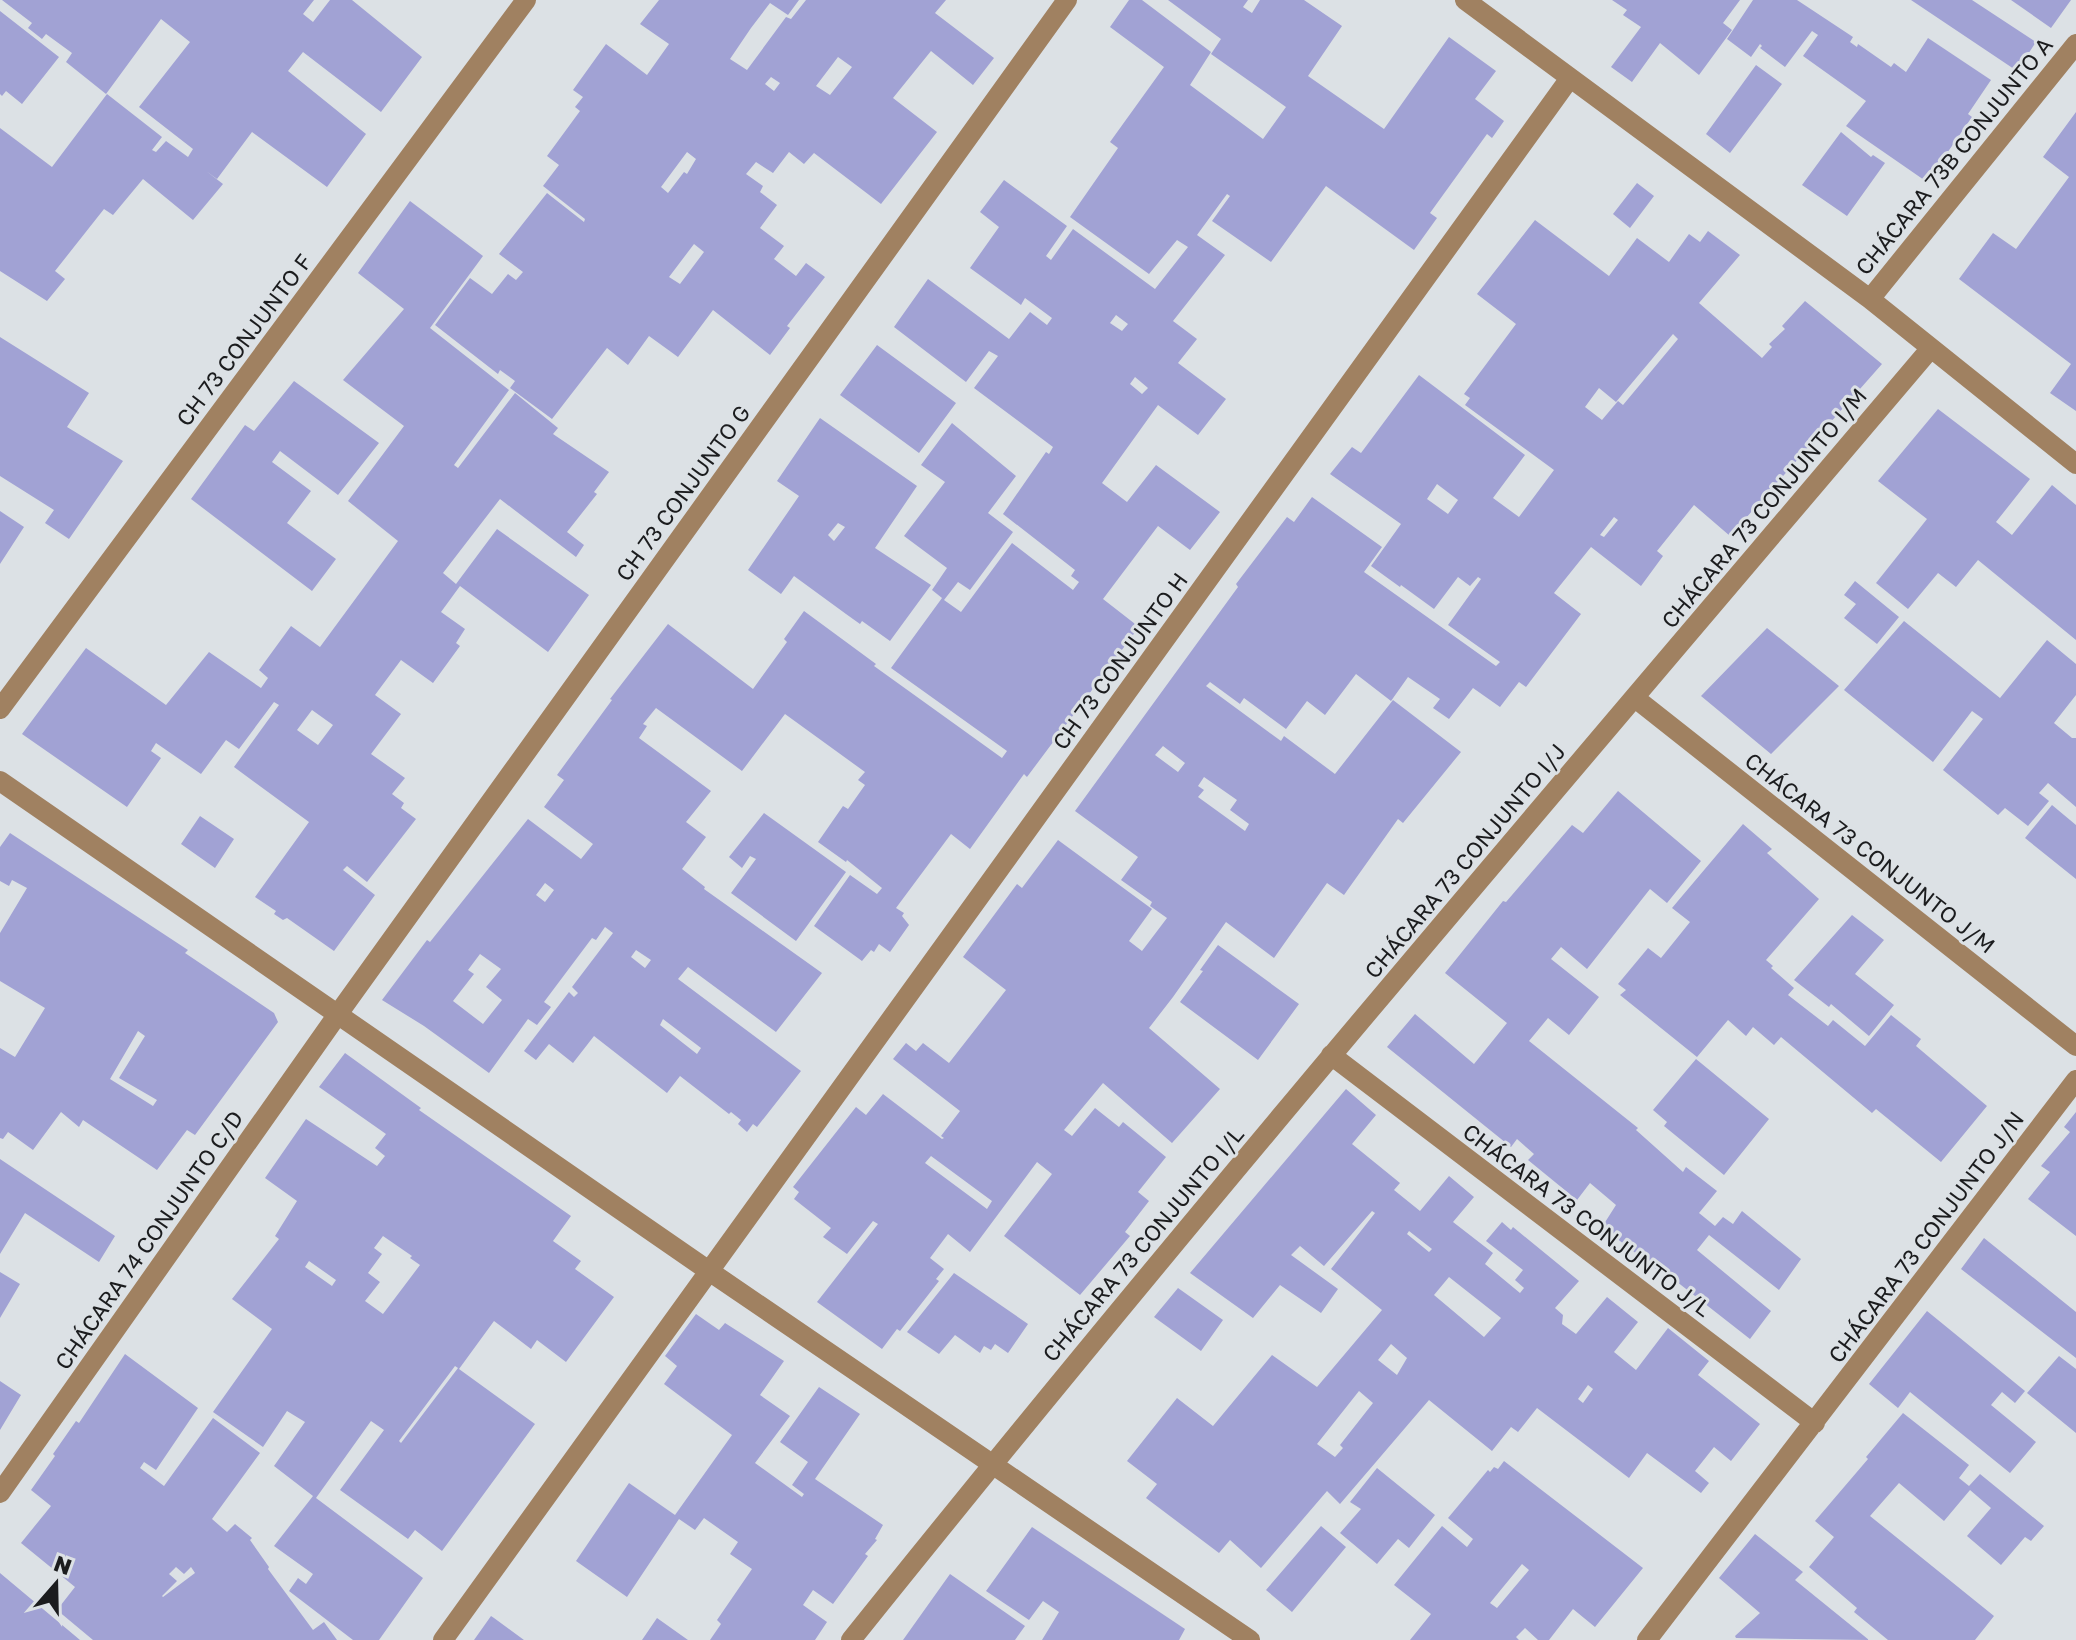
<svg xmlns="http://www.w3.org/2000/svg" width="2076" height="1640" viewBox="0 0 2076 1640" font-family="'Golos Text',sans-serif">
	<rect width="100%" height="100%" fill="#dce1e5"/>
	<path fill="#a1a2d4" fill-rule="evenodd" d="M2 0H314L303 14 313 22 330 0H352L422 57 381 112 303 52 288 71 366 134 327 187 252 132 217 179 206 171 223 184 193 220 143 179 113 215 104 209 55 271 65 279 47 301 0 271V128L52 167 107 94 162 137 152 150 156 152 166 141 188 157 193 149 139 107 190 42 161 19 106 94 66 62 72 53 46 34 42 39 28 28 32 23Z
		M659 0H799L788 15 770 3 751 28 730 59 747 70 786 17 791 19 806 0H946L935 13 994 58 973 85 931 51 893 98 937 132 881 204 814 153 804 164 789 152 773 173 756 162 746 174 763 186 760 192 777 205 760 228 784 246 774 259 796 276 806 263 825 277 787 326 790 328 770 355 713 310 678 357 649 336 628 365 607 348 552 419 510 388 515 381 500 370 498 374 435 325 470 278 492 294 508 274 516 280 523 272 499 254 547 193 584 222 585 219 543 186 559 165 547 156 580 111 575 107 583 97 573 90 606 44 647 75 669 44 640 24ZM838 57 852 67 830 95 816 86ZM771 77 780 83 774 91 765 84ZM687 152 696 159 687 174 684 172 668 193 661 187ZM694 244 704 252 680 284 669 277Z
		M1129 0H1142L1211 52 1190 85 1263 139 1286 107 1211 54 1221 39 1168 0H1248L1243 7 1252 13 1260 0H1304L1342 26 1308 76 1384 129 1449 37 1496 71 1475 99 1504 121 1492 138 1487 134 1430 213 1437 218 1414 250 1326 186 1271 262 1212 221 1230 196 1227 194 1197 235 1225 255 1173 321 1197 339 1178 363 1226 399 1198 435 1158 405 1102 483 1127 502 1156 465 1220 512 1190 550 1158 526 1103 599 1139 627 1027 777 1024 774 970 849 951 834 896 908 904 913 902 916 909 925 890 952 879 944 874 952 871 950 862 961 814 926 850 875 877 894 882 888 847 860 846 862 818 842 843 806 848 809 865 785 858 780 865 772 785 714 742 771 656 708 643 724 647 726 639 738 711 791 686 822 706 837 682 869 705 887 704 889 822 973 776 1032 688 967 678 979 801 1071 757 1127 753 1124 747 1132 738 1124 741 1120 731 1112 729 1114 680 1076 667 1093 594 1036 573 1063 549 1044 536 1060 524 1051 569 992 574 997 578 993 572 987 613 933 605 927 596 940 592 938 544 1002 551 1007 537 1025 528 1019 489 1073 424 1026 382 1000 427 940 430 942 528 819 581 859 593 844 544 807 564 780 557 775 612 700 610 699 668 624 753 689 787 642 784 639 804 611 876 664 874 666 1002 758 1007 751 891 668 942 598 932 590 947 568 904 536 945 482 921 465 952 423 1016 476 988 513 1013 532 970 590 958 582 944 600 961 612 1012 543 1073 590 1079 582 1071 576 1075 570 1003 514 1046 452 1049 454 1053 447 974 388 998 356 989 351 966 382 894 327 928 279 1009 339 1030 312 1047 325 1052 318 1025 298 1021 305 970 268 999 227 980 212 1004 180 1067 226 1046 256 1051 260 1073 229 1155 289 1188 247 1177 240 1149 274 1070 217 1118 148 1110 142 1164 67 1110 27ZM1116 315 1128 324 1122 331 1110 323ZM1135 377 1148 388 1142 394 1130 384ZM545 883 554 890 545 902 536 895ZM636 950 651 960 645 968 631 957ZM480 954 501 969 486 987 502 1000 483 1024 453 1001 474 974 468 970ZM663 1019 701 1048 697 1054 660 1025Z
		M1612 0H1740L1723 23 1732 30 1699 75 1660 43 1632 82 1611 67 1641 27 1623 15 1627 10Z
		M1753 0H1797L1853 37 1850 42 1857 47 1858 44 1891 67 1894 63 1906 72 1928 38 1991 80 1968 114 1972 117 1927 182 1846 126 1866 101 1803 56 1818 35 1812 31 1785 67 1760 48 1762 46 1760 44 1751 57 1727 39Z
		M1911 0H1972L2036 42 2017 71Z
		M2011 0H2071L2051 28Z
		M0 11 59 57 22 104 6 91 2 96 0 94Z
		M1756 65 1782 84 1730 153 1706 134Z
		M2076 112V411L2050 393 2071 364 1959 279 1993 233 2016 249 2069 177 2043 157Z
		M1841 132 1871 157 1873 155 1885 163 1847 216 1802 185Z
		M1637 183 1654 196 1630 228 1613 214Z
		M410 201 483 256 430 328 509 390 454 465 458 468 515 393 558 428 553 434 609 472 594 492 597 494 567 532 584 545 576 557 500 499 443 573 456 584 497 529 589 595 548 652 460 586 441 612 465 629 456 643 460 646 433 683 401 660 375 695 401 714 371 754 405 778 392 794 404 803 401 808 416 819 367 882 347 866 343 870 375 895 334 951 287 918 283 920 274 914 276 911 255 897 309 822 234 767 279 705 274 702 239 749 226 740 201 774 156 743 151 751 161 758 127 807 22 734 86 648 166 705 209 652 261 688 268 678 259 670 291 626 320 647 398 541 348 501 404 426 343 380 404 309 358 273ZM312 710 333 725 318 745 297 730Z
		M1535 220 1609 276 1637 238 1669 262 1689 234 1700 242 1708 231 1740 255 1699 303 1762 358 1772 347 1769 344 1785 329 1782 326 1805 301 1882 364 1730 536 1694 505 1657 551 1663 556 1641 586 1591 547 1554 593 1581 614 1526 687 1519 682 1500 707 1473 688 1449 719 1433 708 1440 699 1408 677 1391 701 1356 674 1325 715 1307 701 1286 729 1244 698 1240 704 1210 682 1206 686 1281 741 1284 736 1335 774 1393 700 1461 752 1403 823 1398 819 1344 895 1327 883 1274 958 1226 922 1173 997 1149 1028 1220 1089 1172 1143 1103 1083 1064 1130 1072 1136 1095 1108 1119 1127 1123 1122 1166 1157 1138 1192 1149 1201 1125 1232 1130 1236 1080 1295 1004 1236 1052 1174 1037 1162 970 1252 948 1234 930 1258 944 1269 936 1279 939 1281 900 1331 897 1329 882 1349 817 1302 878 1224 873 1221 847 1254 823 1237 831 1228 794 1199 799 1192 793 1187 856 1107 866 1115 883 1094 942 1139 944 1138 941 1136 960 1111 893 1059 906 1043 916 1051 923 1043 949 1063 1006 990 963 957 1017 884 1022 888 1058 840 1152 909 1129 941 1142 951 1167 918 1150 906 1152 902 1121 880 1138 857 1075 811 1238 587 1236 584 1287 517 1294 522 1312 497 1382 547 1364 572 1496 666 1500 662 1448 625 1481 579 1478 577 1470 586 1458 577 1434 609 1401 585 1400 587 1371 566 1401 524 1330 474 1352 447 1361 453 1419 375 1525 455 1493 498 1519 517 1554 470 1465 405 1470 398 1464 394 1516 324 1477 294ZM1673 334 1678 339 1623 405 1618 401 1602 420 1585 407 1599 388 1616 402ZM1437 484 1458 500 1448 514 1427 499ZM1614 517 1618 520 1604 537 1600 535ZM1163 746 1185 763 1178 772 1155 755ZM1204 777 1237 800 1230 810 1249 824 1245 831 1198 797 1204 790 1198 786ZM931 1156 992 1201 987 1209 925 1163Z
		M0 337 89 393 67 427 123 461 69 539 45 523 54 510 0 476Z
		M877 345 956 403 919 453 840 395Z
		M294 381 379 443 338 495 280 451 272 462 311 491 287 523 336 559 312 591 191 499 245 425 254 431Z
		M1938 409 2030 479 1996 522 2012 535 2052 485 2076 505V640L1978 560 1956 587 1938 573 1908 609 1876 583 1927 519 1878 481Z
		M820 418 917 486 875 548 931 585 890 641 862 621 860 624 846 614 794 576 781 594 748 570 799 496 777 481ZM838 523 845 527 834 541 828 535Z
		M0 511 24 527 0 564Z
		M1855 581 1899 617 1877 644 1844 618 1856 604 1844 595Z
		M1904 621 2000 698 2047 640 2076 664V695L2054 723 2072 738H2076V807L2048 783 2039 793 2049 801 2028 826 2005 808 1998 815 1943 770 1983 719 1972 711 1933 762 1844 690Z
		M1767 628 1839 686 1771 754 1701 696Z
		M1618 791 1701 861 1667 903 1650 889 1587 969 1561 947 1551 959 1599 997 1569 1035 1548 1018 1529 1041 1638 1128 1636 1130 1683 1172 1686 1167 1717 1191 1699 1213 1715 1226 1723 1217 1733 1224 1742 1211 1801 1259 1779 1290 1709 1235 1697 1250 1771 1311 1750 1339 1658 1267 1656 1269 1602 1227 1616 1205 1590 1183 1577 1200 1528 1160 1534 1154 1517 1139 1511 1147 1387 1047 1415 1014 1474 1064 1507 1023 1445 973 1503 901 1506 902 1572 825 1583 833Z
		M2052 805 2076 825V879L2025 838Z
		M764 813 846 872 796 941 731 893 756 859 750 856 742 868 729 857Z
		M200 816 234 839 215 868 181 844Z
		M1743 824 1772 849 1767 853 1819 899 1766 960 1773 966 1771 968 1794 988 1788 995 1828 1026 1833 1020 1865 1046 1891 1015 1921 1039 1916 1046 1987 1106 1941 1162 1876 1109 1872 1113 1781 1037 1774 1045 1753 1027 1746 1036 1728 1020 1697 1057 1620 995 1626 990 1618 984 1648 948 1661 958 1690 922 1672 908Z
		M10 833 188 950 185 953 274 1013 278 1022 195 1135 187 1130 157 1170 83 1120 79 1127 61 1112 33 1150 8 1132 3 1139 0 1138V1048L15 1057 45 1008 0 981V933L27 888 12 880 9 886 0 881V847ZM138 1031 145 1036 119 1078 157 1100 153 1106 110 1079Z
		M1852 915 1884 940 1855 974 1894 1005 1869 1036 1831 1004 1829 1007 1794 980Z
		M1218 945 1299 1004 1258 1060 1180 1002 1203 971 1200 970Z
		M345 1053 421 1108 419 1110 571 1216 553 1241 581 1261 575 1269 614 1297 566 1362 537 1340 531 1349 494 1321 459 1369 535 1424 442 1551 415 1530 408 1539 340 1490 384 1430 371 1421 316 1498 423 1578 379 1640H353L289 1591 298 1578 306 1584 313 1574 274 1546 313 1496 274 1466 305 1422 287 1411 263 1447 213 1412 272 1329 232 1299 279 1239 275 1236 297 1201 265 1178 306 1119 377 1166 385 1156 375 1148 386 1134 319 1087ZM383 1236 412 1256 410 1258 420 1265 383 1314 365 1301 380 1282 368 1273 382 1254 374 1248ZM309 1261 336 1280 332 1286 305 1267ZM455 1366 458 1368 401 1443 399 1441Z
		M1696 1059 1769 1119 1724 1175 1664 1126 1667 1122 1653 1110Z
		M1346 1089 1376 1115 1352 1144 1400 1183 1394 1190 1420 1211 1449 1176 1474 1197 1453 1222 1493 1253 1485 1264 1520 1293 1524 1288 1515 1280 1523 1270 1486 1241 1502 1222 1511 1230 1513 1227 1579 1281 1555 1308 1563 1315 1562 1324 1576 1334 1607 1297 1638 1322 1614 1352 1636 1370 1668 1328 1709 1361 1698 1375 1760 1424 1731 1461 1714 1447 1695 1471 1709 1483 1701 1493 1647 1453 1629 1478 1537 1408 1518 1432 1511 1427 1492 1451 1429 1400 1340 1504 1327 1491 1261 1568 1230 1540 1219 1553 1146 1498 1157 1484 1127 1461 1177 1398 1213 1426 1272 1355 1317 1387 1382 1310 1331 1269 1375 1213 1372 1211 1324 1266 1300 1246 1291 1255 1338 1289 1321 1313 1280 1285 1253 1318 1190 1273ZM1409 1231 1432 1249 1429 1252 1407 1234ZM1449 1277 1501 1318 1484 1337 1434 1295ZM1391 1344 1407 1358 1397 1375 1378 1360ZM1588 1385 1593 1389 1583 1403 1578 1399ZM1359 1391 1373 1403 1340 1445 1343 1448 1335 1457 1317 1444Z
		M2076 1112V1236L2028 1199 2050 1172 2041 1166 2070 1132 2064 1127Z
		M0 1159 115 1236 99 1262 25 1213 0 1254Z
		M1984 1238 2076 1312V1358L1961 1269Z
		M0 1272 20 1284 0 1318Z
		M954 1273 1028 1324 1008 1353 995 1344 991 1350 984 1346 980 1353 955 1335 939 1354 907 1332Z
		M1178 1288 1223 1320 1201 1351 1154 1317Z
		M1927 1311 2025 1391 2015 1403 2002 1392 1991 1405 2036 1442 2010 1473 1910 1392 1898 1408 1869 1384Z
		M696 1314 719 1330 725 1323 784 1361 760 1395 790 1416 755 1463 802 1497 804 1494 792 1485 808 1462 780 1442 819 1387 860 1414 815 1479 883 1525 875 1539 877 1540 865 1554 868 1556 833 1604 813 1590 803 1605 827 1622 815 1640H710L721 1624 717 1620 752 1569 730 1554 738 1542 704 1518 695 1530 679 1519 627 1597 576 1561 629 1483 675 1515 732 1435 664 1384 677 1366 665 1356Z
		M125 1354 198 1408 156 1470 144 1462 140 1468 164 1486 213 1418 260 1453 212 1519 227 1532 235 1524 252 1538 250 1540 269 1567 268 1569 313 1630 324 1622 337 1640H93L57 1610 75 1587 21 1543 51 1506 31 1490 55 1456 53 1454 76 1421 79 1423ZM176 1567 184 1574 191 1567 195 1573 163 1597 162 1596 177 1581 169 1574Z
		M2059 1356 2076 1369V1433L2027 1393Z
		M0 1381 21 1395 0 1430Z
		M1903 1413 1969 1465 1959 1478 1969 1486 1980 1474 2044 1526 2031 1541 2025 1537 2001 1565 1967 1536 1991 1508 1970 1490 1944 1521 1899 1483 1870 1516 1994 1616 1975 1640H1888L1854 1612 1857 1608 1809 1567 1834 1537 1815 1521 1868 1459 1866 1457Z
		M1504 1461 1643 1568 1595 1627 1573 1609 1549 1640H1538L1525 1628 1516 1637 1519 1640H1410L1431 1614 1394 1585 1442 1526 1467 1547 1473 1539 1448 1518 1488 1470 1490 1472 1494 1467 1498 1469ZM1522 1564 1529 1570 1497 1608 1490 1603Z
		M1377 1468 1435 1515 1409 1548 1398 1539 1377 1564 1340 1533 1361 1509 1350 1502Z
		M1321 1526 1346 1547 1292 1612 1266 1590Z
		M1032 1527 1185 1629 1179 1640H1042L1059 1612 1043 1601 1029 1620 986 1591Z
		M1755 1534 1803 1572 1795 1580 1869 1640 1736 1638 1735 1636 1760 1613 1719 1578Z
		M0 1573 80 1640H0Z
		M950 1574 1025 1626 1015 1640H903Z
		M491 1616 494 1618 524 1640H474Z
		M657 1618 688 1640H642Z"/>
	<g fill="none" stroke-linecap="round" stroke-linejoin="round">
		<path stroke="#a08161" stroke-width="20" d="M1465 0 1870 299 2076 464
			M1870 299 2076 44
			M1635 698 2076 1046
			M0 709 526 0
			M0 781 709 1271 1250 1640
			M1331 1055 1815 1423
			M0 1493 338 1014 1067 0
			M443 1640 1570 78
			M851 1640C1202 1202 1568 776 1931 348
			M1647 1640 2076 1080"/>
	</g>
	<g text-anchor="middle" stroke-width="6" stroke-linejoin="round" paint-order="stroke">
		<g font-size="22" fill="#1b1c1e" stroke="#dce1e5">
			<text transform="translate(1954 156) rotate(-51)" y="8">CHÁCARA 73B CONJUNTO A</text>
			<text transform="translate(244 340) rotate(-53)" y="8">CH 73 CONJUNTO F</text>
			<text transform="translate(683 493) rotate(-54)" y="8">CH 73 CONJUNTO G</text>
			<text transform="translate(1764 508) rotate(-50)" y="8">CHÁCARA 73 CONJUNTO I/M</text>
			<text transform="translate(1120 661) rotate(-54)" y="8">CH 73 CONJUNTO H</text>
			<text transform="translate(1870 853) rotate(38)" y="8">CHÁCARA 73 CONJUNTO J/M</text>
			<text transform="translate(1465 861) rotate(-50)" y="8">CHÁCARA 73 CONJUNTO I/J</text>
			<text transform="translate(1587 1220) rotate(37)" y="8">CHÁCARA 73 CONJUNTO J/L</text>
			<text transform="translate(1926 1237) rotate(-53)" y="8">CHÁCARA 73 CONJUNTO J/N</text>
			<text transform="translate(149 1240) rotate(-55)" y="8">CHÁCARA 74 CONJUNTO C/D</text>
			<text transform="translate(1143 1244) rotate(-50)" y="8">CHÁCARA 73 CONJUNTO I/L</text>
		</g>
	</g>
	<g transform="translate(56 1584) rotate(20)" stroke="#dce1e5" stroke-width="6" paint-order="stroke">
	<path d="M0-6L14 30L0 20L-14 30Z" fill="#1b1c1e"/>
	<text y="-12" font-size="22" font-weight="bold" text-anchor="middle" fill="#1b1c1e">N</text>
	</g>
</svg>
